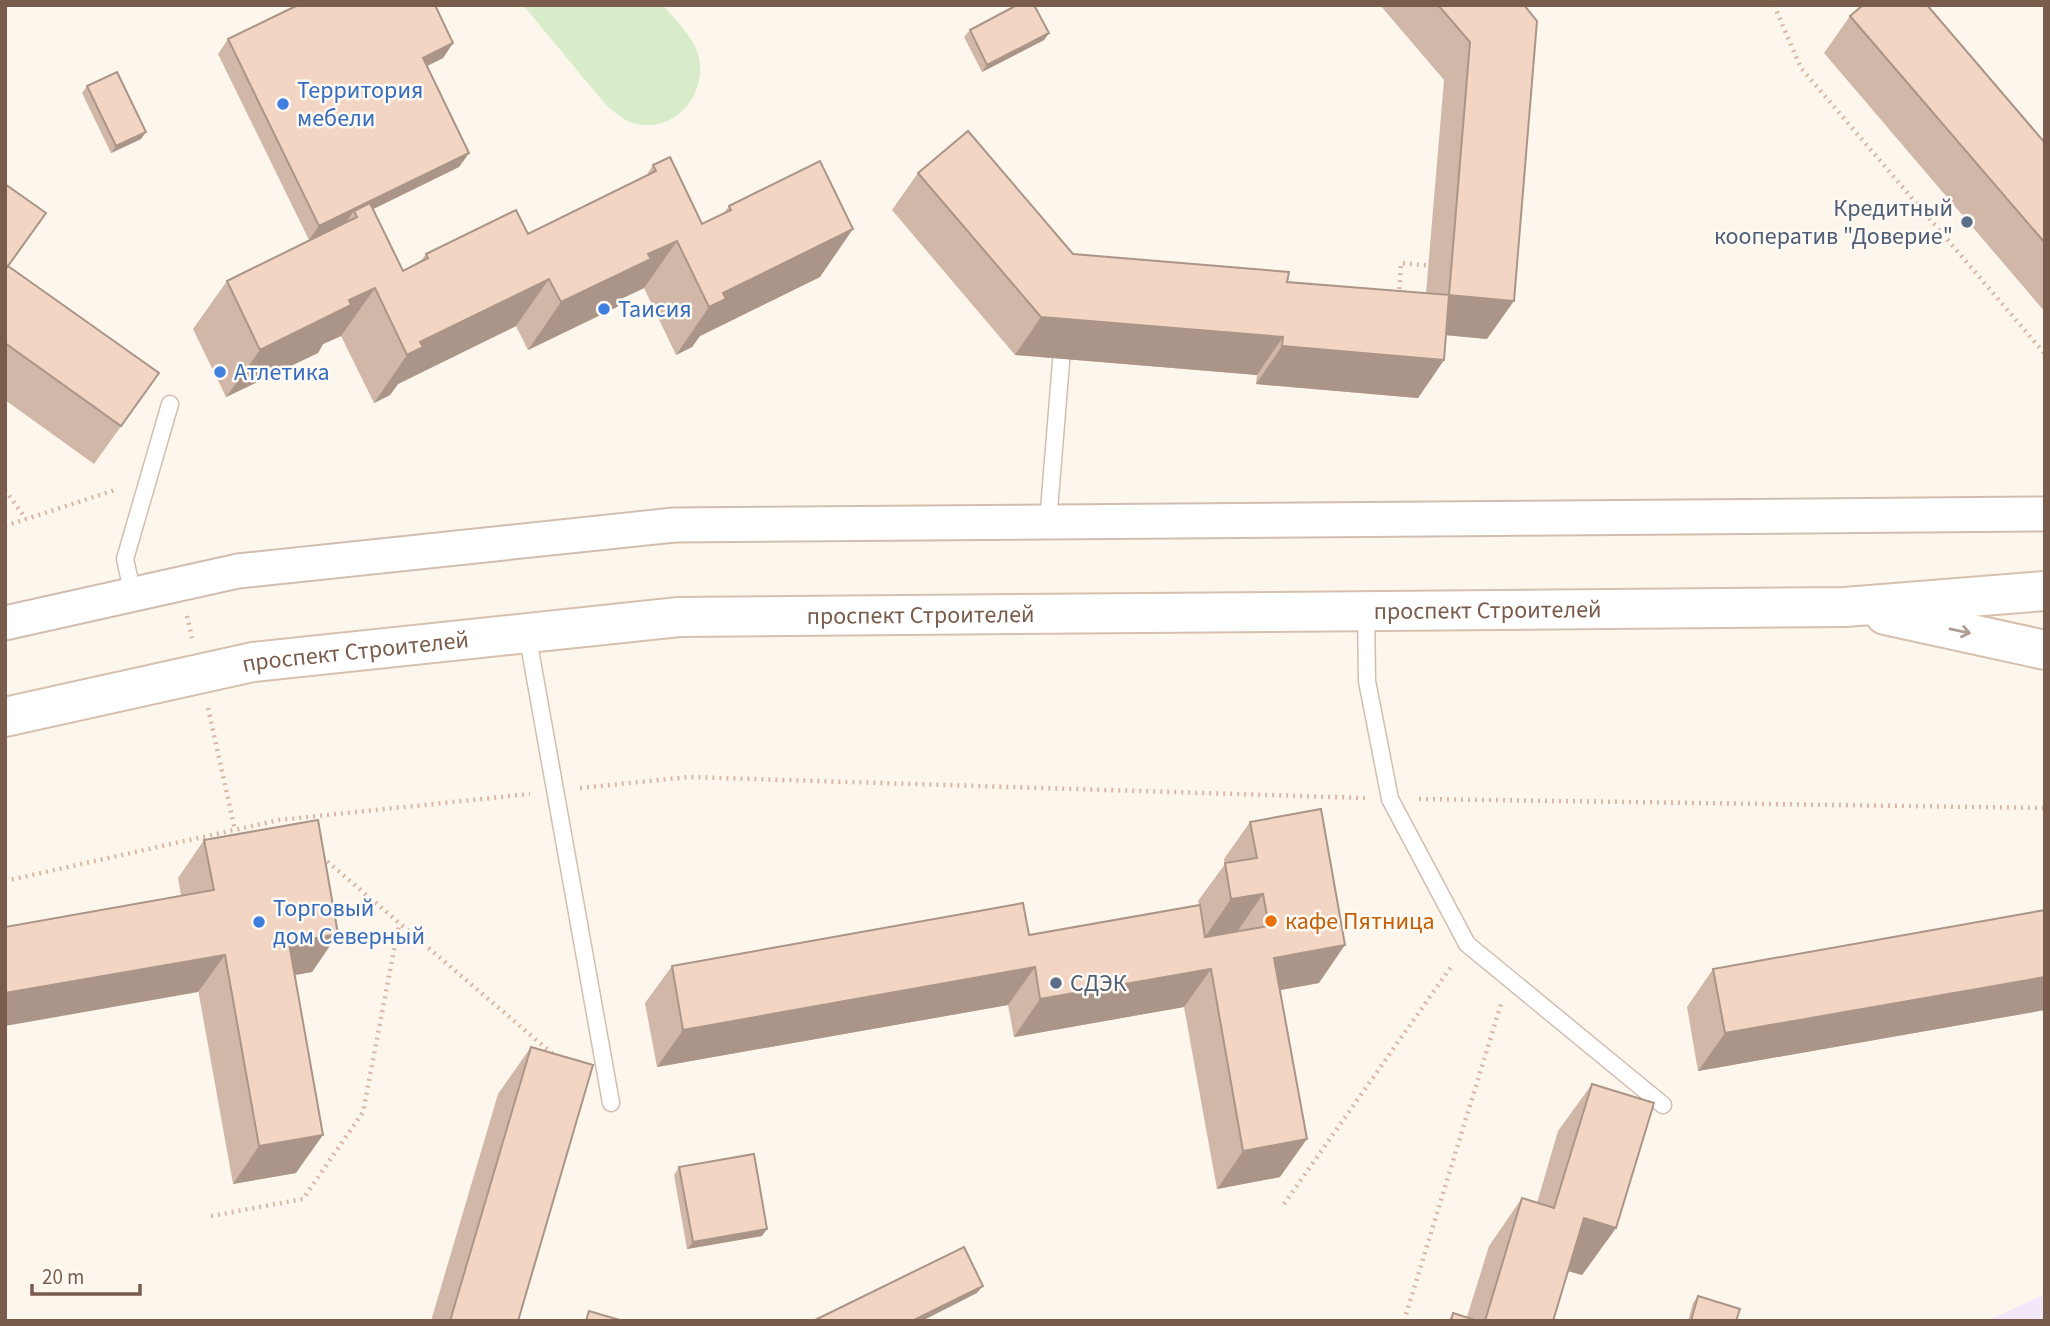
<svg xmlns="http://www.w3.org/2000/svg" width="2050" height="1326" viewBox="0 0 2050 1326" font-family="'Source Sans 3',sans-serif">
	<rect width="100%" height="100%" fill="#fdf6ec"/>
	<path fill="#f3e8fa" d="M2045 1294V1321H1987Z"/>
	<path fill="#d8ecc9" d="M523 5H663C675 20 693 36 698 54 709 93 675 135 633 123 623 120 614 112 606 105Z"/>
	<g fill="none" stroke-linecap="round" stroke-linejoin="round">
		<g stroke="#d1beb0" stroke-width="19">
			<path id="lane" d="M1048 522 1063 338
				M133 595 125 559 170 404
				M1366 611 1367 681 1390 799 1467 944 1663 1105
				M527 633 611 1103"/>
		</g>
		<g stroke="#d1beb0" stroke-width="37">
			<path id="street" d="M5 623 238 571 674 525 2045 514"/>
		</g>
		<g stroke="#d6c0b0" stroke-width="42">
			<g id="secondary">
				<path d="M1885 615 2045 650"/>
				<path id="s1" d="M5 717 253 662 679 617 1845 607 2045 591"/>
			</g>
		</g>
		<path stroke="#d9b8a5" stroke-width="4.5" stroke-dasharray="2 5" stroke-linecap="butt" d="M1774 5 1801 68 2045 354
			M1399 296 1401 263 1433 266
			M5 490 26 519
			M5 526 118 489
			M187 616 192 638
			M208 708 235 830
			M580 788 689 777 1365 798
			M1419 799 2045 808
			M322 857 555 1056
			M5 881 279 820 530 794
			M1284 1204 1453 964
			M211 1216 303 1199 363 1112 399 924
			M1404 1321 1501 1004"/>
		<use href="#lane" stroke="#fff" stroke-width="16"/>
		<use href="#street" stroke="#fff" stroke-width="33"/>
		<use href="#secondary" stroke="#fff" stroke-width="38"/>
	</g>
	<path fill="#d1b7a8" d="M1380 5H1524L1487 339 1446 335 1444 360 1418 398 1256 384 1257 375 1015 355 892 210 918 173 1073 254 1287 282 1426 293 1444 80Z
		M1850 16 2045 143V312L1824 53Z
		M970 30 1049 33 1044 40 982 72 964 37Z
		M228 39 453 43 443 58 427 66 469 153 459 167 373 209 403 271 420 262 426 254 528 234 646 176 653 165 702 224 723 214 729 206 820 277 700 336 692 347 676 355 644 288 623 298 617 307 528 350 516 326 398 384 390 395 374 403 341 336 323 344 318 353 226 397 193 329 227 281 309 240 218 54Z
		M87 86 146 132 141 139 111 153 82 93Z
		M5 184 9 266 159 373 94 464 5 400Z
		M1250 822 1319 983 1280 990V1177L1217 1189 1184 1007 1014 1037 1008 1005 657 1067 645 1003 672 966 1029 935 1199 905 1198 901 1225 864 1224 859Z
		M204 840 338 934 312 972 294 975 296 1173 233 1184 178 878Z
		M2045 910V1010L1698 1071 1687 1007 1713 969Z
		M531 1047 518 1321H431L498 1094Z
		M1592 1084 1616 1228 1582 1275 1568 1271 1553 1321H1448L1453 1313 1467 1317 1489 1246 1522 1198 1537 1203 1558 1131Z
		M679 1167 762 1236 687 1249 674 1175Z
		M1698 1296 1736 1321H1688L1693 1303Z"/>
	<path fill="#aa9588" d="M1049 33 1044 40 982 72 987 65Z
		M453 43 443 58 413 73 423 58Z
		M146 132 141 139 111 153 116 146Z
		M469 153 459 167 357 217 354 211 346 222 309 240 319 226Z
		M853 229 820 277 700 336 692 347 676 355 709 307 723 293Z
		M677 241 644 288 623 298 617 307 528 350 561 302 648 254Z
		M549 279 516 326 398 384 390 395 374 403 407 355 420 342Z
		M375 288 341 336 323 344 318 353 226 397 260 350 349 300Z
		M1449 295 1514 301 1487 339 1423 333Z
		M1041 317 1283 337 1257 375 1015 355Z
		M1282 346 1444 360 1418 398 1256 384Z
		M1263 894 1237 932 1205 937 1231 899Z
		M338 934 312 972 262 981 289 943Z
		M1345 945 1319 983 1248 996 1274 958Z
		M225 955 198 992 5 1026V993Z
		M1035 967 1008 1005 657 1067 683 1030Z
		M1211 969 1184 1007 1014 1037 1040 999Z
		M2045 977V1010L1698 1071 1725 1033Z
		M323 1135 296 1173 233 1184 259 1146Z
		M1307 1139 1280 1177 1217 1189 1243 1151Z
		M1584 1218 1616 1228 1582 1275 1551 1266Z
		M767 1229 762 1236 687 1249 693 1242Z
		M983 1286 977 1293 922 1321H912Z"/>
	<path fill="#f3d5c3" stroke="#aa9588" stroke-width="2" d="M298 5H435L453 43 423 58 469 153 319 226 228 39Z
		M1017 5H1034L1049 33 987 65 970 30Z
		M1438 5H1524L1537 21 1514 301 1449 295 1444 360 1282 346 1283 337 1041 317 918 173 968 131 1073 254 1289 272 1287 282 1449 295 1470 42Z
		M1863 5H1927L2045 143V243L1850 16Z
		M117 72 146 132 116 146 87 86Z
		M670 157 702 224 731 210 729 206 820 161 853 229 723 293 726 299 709 307 677 241 648 254 651 259 561 302 549 279 420 342 423 347 407 355 375 288 349 300 351 305 260 350 227 281 357 217 354 211 370 203 403 271 428 258 426 254 516 210 528 234 656 171 653 165Z
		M5 184 46 213 8 266 5 264Z
		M8 266 159 373 121 426 5 343V270Z
		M1321 809 1345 945 1274 958 1307 1139 1243 1151 1211 969 1040 999 1035 967 683 1030 672 966 1023 903 1029 935 1200 905 1205 937 1269 926 1263 894 1231 899 1225 863 1257 858 1250 822Z
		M318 820 338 934 289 943 323 1135 259 1146 225 955 5 993V927L214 890 204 840Z
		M2045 910V977L1725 1033 1713 969Z
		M531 1047 593 1065 518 1321H450Z
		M1592 1084 1654 1103 1616 1228 1584 1218 1553 1321H1485L1522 1198 1554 1208Z
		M754 1154 767 1229 693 1242 679 1167Z
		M964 1247 983 1286 912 1321H813Z
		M1698 1296 1740 1309 1736 1321H1691Z
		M589 1311 623 1321H586Z
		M1453 1313 1478 1321H1451Z"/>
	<defs><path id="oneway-shaft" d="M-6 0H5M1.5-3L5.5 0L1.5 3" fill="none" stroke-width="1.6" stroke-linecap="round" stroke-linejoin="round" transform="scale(1.75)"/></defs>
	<use stroke="#af9d94" href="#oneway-shaft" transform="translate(1960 631) rotate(12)"/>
	<g fill="#3f7fe0" stroke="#fffaf3" stroke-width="2.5">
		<circle cx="283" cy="104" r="7"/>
		<circle cx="604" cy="309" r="7"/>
		<circle cx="220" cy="372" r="7"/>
		<circle cx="259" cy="922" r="7"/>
	</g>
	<g fill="#5c6f8a" stroke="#fffaf3" stroke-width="2.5">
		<circle cx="1967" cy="222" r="7"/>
		<circle cx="1056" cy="983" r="7"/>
	</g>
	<circle fill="#e8710a" stroke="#fffaf3" stroke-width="2.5" cx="1271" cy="921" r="7"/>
	<g text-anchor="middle" stroke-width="5" stroke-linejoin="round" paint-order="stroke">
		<g font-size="24" fill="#366cbe" stroke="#fffaf3" text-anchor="start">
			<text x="297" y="98">Территория<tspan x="297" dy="28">мебели</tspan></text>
			<text x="618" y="317">Таисия</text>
			<text x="234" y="380">Атлетика</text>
			<text x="273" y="916">Торговый<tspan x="273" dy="28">дом Северный</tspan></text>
		</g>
		<g font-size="24" fill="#4e5e75" stroke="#fffaf3" text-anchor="end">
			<text x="1953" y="216">Кредитный<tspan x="1953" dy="28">кооператив "Доверие"</tspan></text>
			<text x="1070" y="991" text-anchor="start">СДЭК</text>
		</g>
		<g font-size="24" fill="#7a5c4d" stroke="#fffaf3">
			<text dy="8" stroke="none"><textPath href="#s1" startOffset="1491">проспект Строителей</textPath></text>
			<text dy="8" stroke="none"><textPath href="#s1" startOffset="924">проспект Строителей</textPath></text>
			<text dy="8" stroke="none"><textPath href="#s1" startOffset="357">проспект Строителей</textPath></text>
		</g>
		<g font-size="24" fill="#c56008" stroke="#fffaf3" text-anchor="start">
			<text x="1285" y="929">кафе Пятница</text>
		</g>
	</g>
	<rect width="2050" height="1326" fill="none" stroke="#7a5c4d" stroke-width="14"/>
	<path d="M32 1284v10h108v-10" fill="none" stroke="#7a5c4d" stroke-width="3.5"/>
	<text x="42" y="1284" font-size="21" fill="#7a5c4d" stroke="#fffaf3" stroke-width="5" paint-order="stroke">20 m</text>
</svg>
